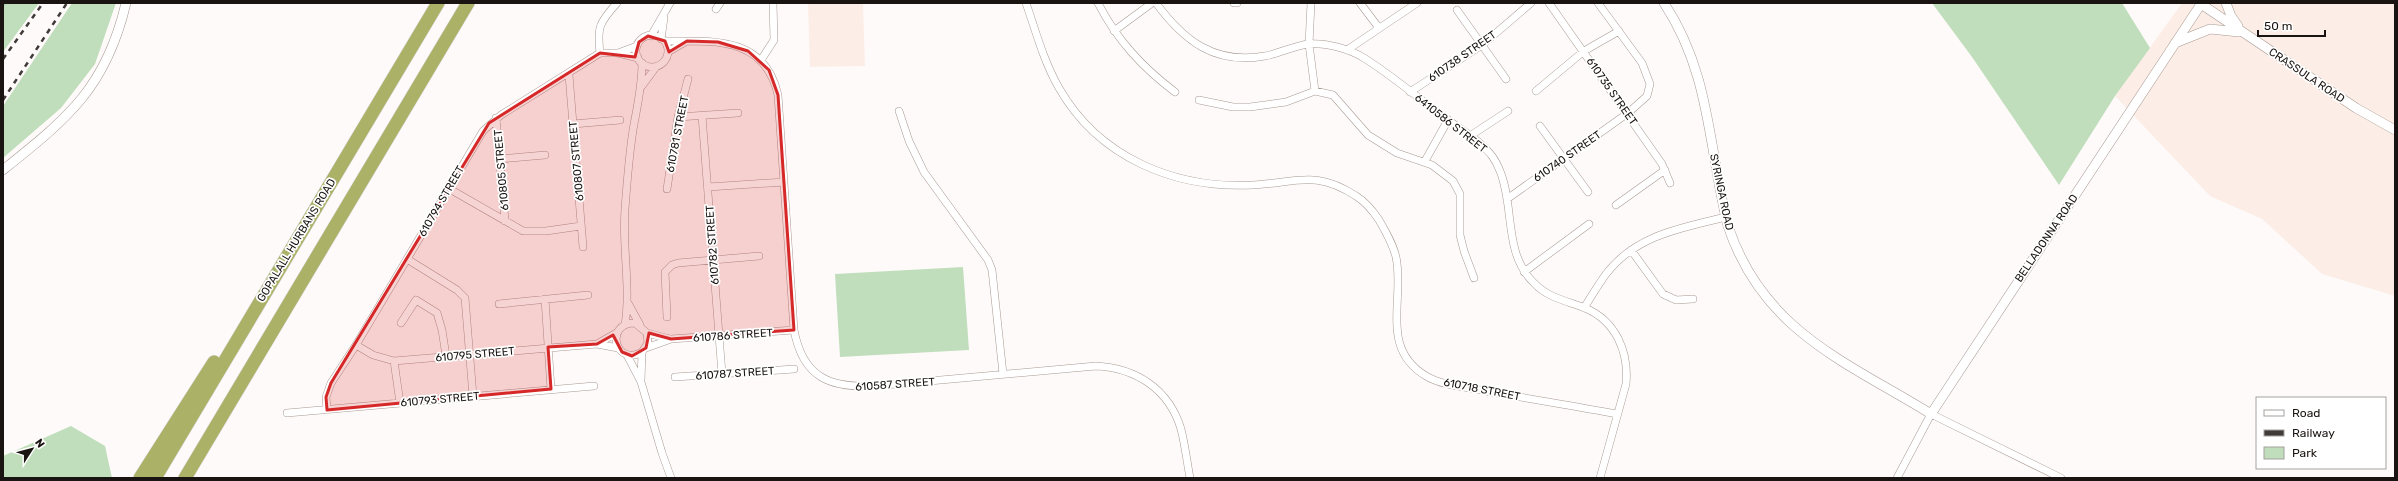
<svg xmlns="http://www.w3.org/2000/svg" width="2398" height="481" viewBox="0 0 2398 481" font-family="Rubik,sans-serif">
	<rect width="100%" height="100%" fill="#fefaf9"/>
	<path fill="#fceee7" d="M808 3H863L865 66 810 67Z
		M2182 3H2395V296L2322 274 2262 219 2210 196 2115 96Z"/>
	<path fill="#c0debb" d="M3 3H39L3 52Z
		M72 3H116L95 64 61 108 3 158V106Z
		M1932 3H2122L2150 48 2115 96 2059 185 1972 57Z
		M963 267 969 350 840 357 835 274Z
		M71 426 105 446 112 478H3V456Z"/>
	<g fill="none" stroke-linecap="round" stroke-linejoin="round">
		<path stroke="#9aa1b1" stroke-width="2.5" d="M3 5 4 3"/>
		<g stroke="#a89a93" stroke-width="8">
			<path id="minor" d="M1026 3C1036 32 1044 62 1059 88 1099 158 1175 189 1253 185 1296 183 1315 169 1356 196 1366 202 1373 211 1379 220 1386 232 1393 244 1396 257 1405 299 1379 348 1426 376 1443 386 1467 387 1486 391 1530 399 1574 406 1617 414
				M1098 3C1117 40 1142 67 1175 92
				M1156 3C1184 41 1215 65 1265 56 1280 53 1294 46 1308 44 1325 42 1350 49 1364 58 1393 76 1419 99 1447 119 1461 130 1480 140 1492 156 1495 160 1498 166 1500 171 1515 208 1503 253 1534 283 1548 298 1567 301 1585 308 1616 321 1629 352 1626 384L1600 478
				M1234 3H1237
				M1311 3 1309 44 1315 91
				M1360 3 1379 28
				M1549 3 1662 164 1670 183
				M716 9 720 3
				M1457 10 1506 79
				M1114 31 1152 3
				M636 51a16 16 0 1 1 32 0a16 16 0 1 1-32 0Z
				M651 36 670 3
				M661 39 664 18
				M665 41C713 41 765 36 778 95L794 330C803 378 830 388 874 386L1096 366C1136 368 1169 389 1181 429 1185 445 1187 462 1190 478
				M1347 50 1417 3
				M668 52 685 42
				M600 53C597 27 599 23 617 3
				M618 53 637 46
				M761 60 774 40 773 3
				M569 75 583 247
				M642 86 656 67
				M1536 91 1584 51 1619 31
				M1410 92 1482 45 1531 3
				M1199 100 1233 107H1250L1286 102 1315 91 1333 95 1368 135 1397 153 1432 165 1453 181 1460 194V235L1464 251 1474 278
				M899 111 909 141 924 172 988 260 992 270 1003 374
				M702 116 722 374
				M678 117 738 113
				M496 118 505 221
				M573 124 620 120
				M1540 126 1588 192
				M1470 136 1508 111
				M500 159 545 155
				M1425 161 1448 120
				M708 187 784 182
				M448 188 523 231H546L581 226
				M667 189 678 117 688 79
				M1507 199 1628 113 1647 96 1650 84 1642 63 1598 3
				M1616 205 1665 170
				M1631 250 1663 294 1676 300 1693 299
				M407 259 457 290 465 298 473 396
				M1524 272 1589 224
				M545 299 551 389
				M628 303 640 325
				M499 304 588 295
				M1584 308C1591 297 1598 285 1606 274 1636 235 1681 228 1726 217
				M667 317 665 272 672 265 678 263 759 256
				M401 323 416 300 437 313 442 330 446 356
				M625 325C631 287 622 248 625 209 627 182 629 156 633 130 637 107 642 87 642 63
				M647 333 670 339
				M597 344 618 332
				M356 345 373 355 394 361 597 344 618 348
				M646 348 671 339 794 330
				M627 355 641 382 662 453 671 478
				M394 361 400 403
				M675 377 794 369
				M641 380 642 352 648 343 647 333 635 323C604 323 615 367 642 352
				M327 410 326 397 331 383 356 345 483 131 501 115 600 53H618L638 58
				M287 413 594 386
				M1897 478 1931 414 2061 478"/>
		</g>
		<g stroke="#a89a93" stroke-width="10">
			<path id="tertiary" d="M1664 3C1711 74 1708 147 1728 226 1763 331 1845 361 1931 414L2201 4 2356 108 2395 130
				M2226 3 2231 16 2238 26
				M2175 43 2210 29 2239 32
				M3 170C68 118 106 88 126 3"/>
		</g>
		<g stroke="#d6d5d4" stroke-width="14">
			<path id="motorway" d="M140 478 214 362
				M155 478 438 3
				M185 478 468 3"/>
		</g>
		<use href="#minor" stroke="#fff" stroke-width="7"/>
		<use href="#tertiary" stroke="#fff" stroke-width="9"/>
		<use href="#motorway" stroke="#abb267" stroke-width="13"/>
		<path stroke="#403b39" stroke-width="2.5" stroke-dasharray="5 5" stroke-linecap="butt" d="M3 59 43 3
			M3 100 67 3"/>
	</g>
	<path fill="#d62828" fill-opacity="0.2" stroke="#d62828" stroke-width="3" stroke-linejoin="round" d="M648 36 665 41 669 52 687 41 718 42 748 51 769 70 778 95 794 330 671 339 649 333 646 348 632 356 622 352 613 335 597 344 548 347 551 389 327 410 326 397 331 383 489 123 600 53 635 57 639 42Z"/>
	<g text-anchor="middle" stroke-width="3.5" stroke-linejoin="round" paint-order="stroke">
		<g font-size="11" fill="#191311" stroke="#fff">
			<text transform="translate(1462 56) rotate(-35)" y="4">610738 STREET</text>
			<text transform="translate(2307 75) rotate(34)" y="4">CRASSULA ROAD</text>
			<text transform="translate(1612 91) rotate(55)" y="4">610735 STREET</text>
			<text transform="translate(1451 123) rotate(38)" y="4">6410586 STREET</text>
			<text transform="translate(677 134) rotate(-79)" y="4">610781 STREET</text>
			<text transform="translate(1567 156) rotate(-35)" y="4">610740 STREET</text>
			<text transform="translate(576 161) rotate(-95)" y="4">610807 STREET</text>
			<text transform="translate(501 170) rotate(-95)" y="4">610805 STREET</text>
			<text transform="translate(1722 192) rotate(78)" y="4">SYRINGA ROAD</text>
			<text transform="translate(441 201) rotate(-60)" y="4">610794 STREET</text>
			<text transform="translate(2046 238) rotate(-56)" y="4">BELLADONNA ROAD</text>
			<text transform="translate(296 240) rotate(-59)" y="4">GOPALALL HURBANS ROAD</text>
			<text transform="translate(712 245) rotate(-94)" y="4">610782 STREET</text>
			<text transform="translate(733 335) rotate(-4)" y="4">610786 STREET</text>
			<text transform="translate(475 354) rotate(-5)" y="4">610795 STREET</text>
			<text transform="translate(735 373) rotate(-4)" y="4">610787 STREET</text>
			<text transform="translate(895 384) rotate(-4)" y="4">610587 STREET</text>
			<text transform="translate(1482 389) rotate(11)" y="4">610718 STREET</text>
			<text transform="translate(440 399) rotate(-5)" y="4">610793 STREET</text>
		</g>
	</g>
	<rect width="2398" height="481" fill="none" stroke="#191311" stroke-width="8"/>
	<rect x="2256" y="397" width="130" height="72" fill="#ffffff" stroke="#a3a1a0"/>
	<rect x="2264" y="410" width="20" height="6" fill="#ffffff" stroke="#a3a1a0"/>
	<text x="2292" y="417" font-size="12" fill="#191311">Road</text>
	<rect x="2264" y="430" width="20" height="6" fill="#403b39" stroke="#a3a1a0"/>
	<text x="2292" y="437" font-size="12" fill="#191311">Railway</text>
	<rect x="2264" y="447" width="20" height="12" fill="#c0debb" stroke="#a3a1a0"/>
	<text x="2292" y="457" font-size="12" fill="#191311">Park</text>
	<g transform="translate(32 449) rotate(54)" stroke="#ffffff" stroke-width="3" paint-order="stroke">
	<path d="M0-3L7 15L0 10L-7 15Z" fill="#191311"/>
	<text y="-6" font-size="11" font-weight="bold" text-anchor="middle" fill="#191311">N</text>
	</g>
	<path d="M2258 30v6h67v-6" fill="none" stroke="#191311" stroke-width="2"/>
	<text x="2264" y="30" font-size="12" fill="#191311" stroke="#ffffff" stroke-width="3" paint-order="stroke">50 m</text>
</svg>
